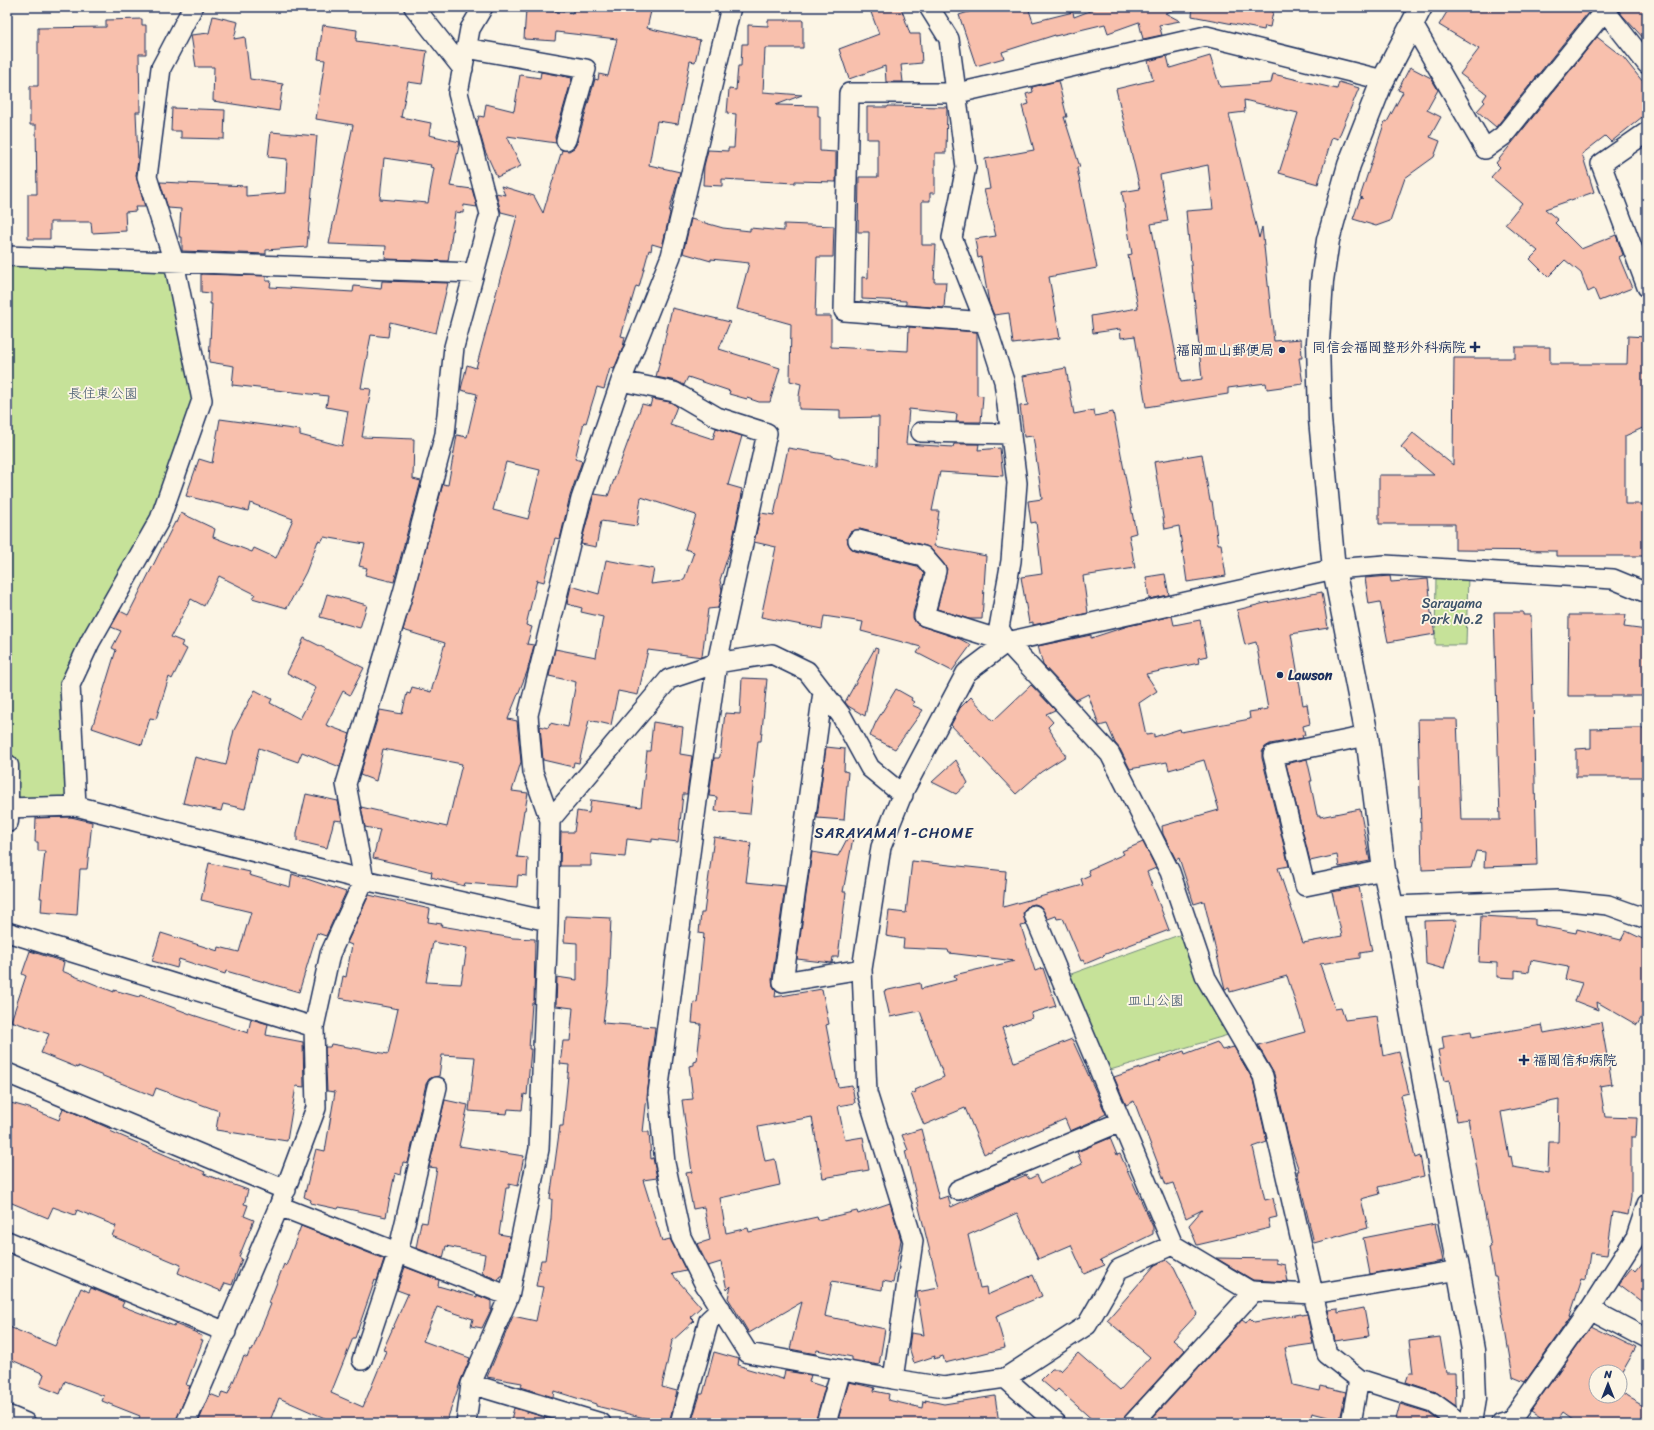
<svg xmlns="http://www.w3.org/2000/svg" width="1654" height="1430" viewBox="0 0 1654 1430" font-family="Sriracha,'Klee One',sans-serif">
	<rect width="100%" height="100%" fill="#fcf5e5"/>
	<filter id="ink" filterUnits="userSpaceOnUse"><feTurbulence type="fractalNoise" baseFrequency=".025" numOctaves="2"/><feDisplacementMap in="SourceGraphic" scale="8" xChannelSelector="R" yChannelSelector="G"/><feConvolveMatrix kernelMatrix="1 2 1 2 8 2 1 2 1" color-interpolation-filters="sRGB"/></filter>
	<g filter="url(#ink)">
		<path fill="#c6e299" stroke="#70887c" d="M7 256 174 262 202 400 160 519 70 685 76 806 21 808 7 766Z
			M1436 575 1468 576 1466 645H1435Z
			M1190 931 1238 1032 1100 1073 1060 978Z"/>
		<path fill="#f8c0ad" stroke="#1b2f5e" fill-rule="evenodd" d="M573 7H652L647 28 700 40 695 62 690 61 678 124 657 121 649 165 680 172 669 212 670 213 662 247 652 244 651 251 649 250 639 287 636 286 621 336 625 337 623 347 614 369 610 368 604 389 597 387 586 423 584 422 575 459 582 461 570 496 560 539 555 538 544 582 537 580 526 625 532 627 527 644 534 645 527 672 508 719 517 721 521 762 512 791 528 793 525 810H524L517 857 528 858 527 876 518 875 517 887 465 883 464 886 431 877 432 872 373 858 380 830 365 827 361 807 447 827 462 764 383 749 376 781 360 775 380 710 402 714 407 693 410 694 412 687 431 692 445 643 403 630 443 484 448 485 457 435 467 437 477 394 461 390V389L467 365 476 368 517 216 501 212 496 193 505 195 501 186 534 196 543 213 562 150 569 151 574 148 577 143 595 79 598 80 599 74 608 76 617 39 556 32 555 41 524 39 526 9 573 13ZM506 462 540 470 528 519 493 510Z
			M869 7H901L910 34H920L922 63 901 65 903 82H886L885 66 849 79 839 49 879 34Z
			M984 7H1028L1033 22 1073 12 1074 17 1100 7H1174L1175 10 1165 13 1180 21 1159 25 1162 35 1143 39 1139 22 1108 33 1105 24 1055 36V35L1002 52 1004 58 976 66 959 15Z
			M1193 7H1274L1270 27 1265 26 1264 30 1192 16Z
			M1450 7H1591V9L1496 127 1477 111 1485 102 1483 100 1487 94 1460 74 1479 49 1439 25Z
			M1616 7H1647V42L1623 16Z
			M213 16 238 22 234 39 245 37 250 79 283 84 279 111 213 101 214 67H196L191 35 209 33Z
			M142 19V25H146V54H139L140 112H136L138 160 136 176 145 207H135L136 211 125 212 126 231 92 233 91 222H50V239H28V194H37L36 125H30V86H38V28L106 27V20Z
			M768 20H803V48H765L763 92 802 95 776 105 818 106V117H820V151L836 152V182L795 181V183L722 179V186L703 185 704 166 708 150 728 151V148H734L736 114 727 113 729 89 736 90 738 66H741L742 44H748V25L768 26Z
			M323 25 357 30 356 41 427 51 422 84 408 82 401 117 431 123 429 135 460 142 450 186 472 189 477 207 464 205 463 213 455 212 448 261 385 259 386 246 329 244 353 125 316 119 325 60 318 59ZM384 158 431 165 430 167 434 168 428 203 380 199Z
			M1597 37 1623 57 1647 87V113L1611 142 1605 136 1582 154 1594 192 1545 209 1558 220 1555 223 1581 249 1616 235 1623 255 1619 257 1632 288 1599 301 1594 289 1588 292 1581 273 1565 260 1548 277 1530 259 1538 251 1505 224 1522 203 1491 177 1500 167 1496 163Z
			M1167 56 1170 68 1210 56 1220 87 1271 83 1273 74 1337 89 1339 82 1359 88 1338 139 1332 137 1318 184 1279 173 1298 113 1244 100 1245 112 1229 114 1259 238 1262 227 1274 341 1301 339 1302 358H1299L1303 384 1267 389 1266 383 1228 388V394L1146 407 1135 336 1121 338 1120 329 1093 333 1091 316 1138 308 1128 255 1132 254 1122 192 1140 189 1116 89 1153 80 1148 61ZM1208 165 1213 209 1186 211 1202 379 1181 382 1151 224 1168 221 1160 175Z
			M1410 67 1431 78 1438 90 1427 110 1441 117 1430 137 1440 141 1434 157 1405 178 1390 221 1376 226 1353 219 1360 199 1363 198 1360 197 1385 121 1387 122 1403 92 1398 90Z
			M541 72 572 78 555 137 556 143 507 136 521 166 497 177 485 151 477 123 479 116 484 117 486 104 514 111 520 75 540 78Z
			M1058 81 1067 117H1064L1080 167 1077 168 1097 268 1049 277 1060 338 1013 344 1009 313 994 315 989 303 981 257 978 258 975 239 996 236 984 190 990 189 985 159 1034 150 1022 106 1029 104 1026 94 1033 92 1032 87Z
			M888 106 947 107 946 153H935V193H930V201H922V245H936L934 282H946L944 308 906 305V301L862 299V277L868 278 869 232H858L859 177H878V139H867V107H888Z
			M172 108 225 110 224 139 181 138V131H171Z
			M271 132 317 136 307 247 266 250V254L182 251V237H179L181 209 168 208 160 182 246 186V196L285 193 287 159 268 157Z
			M691 219 723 228 750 231V228L784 231V224L834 226 833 257H817L815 316H831V347L908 351 909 327 977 332V395L983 396 981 422H956L957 414 909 409 906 444 953 447 954 444H979L978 450 1000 448 1003 476 940 472 932 511H939L934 546 986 556 982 619H969L937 609 947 569 944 564 931 549 926 546 860 529 855 530 850 532 847 538 848 543 851 548 855 551 917 566 924 574 913 613V618L916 623 921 626 960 639 971 645 952 671 917 653 921 647 861 631 863 622 824 616 822 629 761 617 776 547 754 542 761 513 774 515 788 448 831 455V456L878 466 879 417 840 418V410L799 409V396L801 384 790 381 791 324 737 309 749 263 711 259V261L683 253Z
			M201 274 266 276V281H271L270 287 353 292 354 286 381 289 382 281 448 283 436 333 390 322 388 337 371 335 361 388 371 389 362 437 414 439 413 479 421 481 394 582 365 575 367 568 359 566 365 544 324 537 321 542 318 541 306 572 287 608 252 598 255 594 219 576 204 606 191 599 171 637 183 642 181 646 187 649 172 679 169 677 156 719 150 718 142 745 92 728 116 650 112 648 121 631 111 627 120 611 128 615 175 522 177 523 181 513 215 529 213 537 252 552 254 548 276 558 293 519 250 503 248 511 186 496 199 459 212 463 220 419 300 430V435L342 446 348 411 326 407 328 396 232 385 234 366 209 362 212 304H210V293L201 292Z
			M672 308 730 322 719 349 780 368 770 402H759L747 398V399L729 394 730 391 688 377 684 385 676 381 656 377Z
			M1628 336 1647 337V426L1625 436V504H1644V556H1556V551L1455 550V524H1379V475H1434L1401 447 1413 433 1453 465 1454 358H1515V347H1550V364H1627Z
			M1066 368 1074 414 1094 410 1095 416 1113 412 1136 533 1129 535 1135 568 1083 576 1088 613 1033 625V622L1029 623 1021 577 1042 574 1036 522 1031 523 1028 501 1042 499 1033 436 1024 437 1020 406 1028 405 1023 376Z
			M652 399 670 402 677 406 670 425 713 439 716 428 742 436 728 485 742 489 741 494H742L732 544 720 580 722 590 718 608 708 609 702 657 648 650 638 695 618 691 611 725 589 720 579 763 574 762 573 767 543 760 540 726 548 728 550 723 568 727 576 682 549 676 555 649 596 657 603 617 581 612 582 608 567 604 571 586 599 594 606 560 654 569 651 584 684 580 694 552 685 549 696 515 641 497 637 526 601 521 596 547 581 544 594 494 608 496 642 404 650 406Z
			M1202 454 1210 501H1212L1218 544H1221L1226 576 1187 582 1179 526 1165 529 1154 462Z
			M1165 574 1169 595 1149 599 1146 577Z
			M1390 576 1391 582 1428 579 1430 596H1428L1435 634 1388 642 1380 602 1369 604 1365 578Z
			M1322 592 1328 628 1291 634 1303 705 1307 704 1310 724 1303 726 1305 735H1302L1303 738 1270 744 1265 747 1262 752V758L1289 866 1278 868 1303 943 1342 936 1332 892 1359 887 1372 951 1360 953V958L1320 964 1335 1009 1341 1008 1345 1020 1377 1016 1383 1056 1399 1052 1409 1093 1401 1095 1415 1158 1420 1156 1424 1176 1378 1187 1380 1194 1361 1199 1368 1228 1314 1243 1297 1171H1299L1289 1141 1274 1074 1258 1045 1305 1032 1287 976 1230 992 1229 988 1225 989 1204 901 1194 904 1179 858 1176 860 1163 834 1162 826 1219 810 1204 760 1169 770 1167 762 1130 769 1120 749 1115 743 1107 724 1099 726V725L1088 694 1076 700 1043 665 1038 646 1091 635V638L1128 626 1172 616 1174 625 1200 620 1207 656 1198 658 1199 663 1146 674 1157 691 1139 703 1146 735 1154 734V737L1180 729 1181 732 1250 719 1249 712 1268 709 1256 642 1245 645 1237 610 1265 603Z
			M327 594 367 605 360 628 320 617Z
			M1494 612H1523V615H1531L1537 865 1484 867 1485 852 1476 851 1471 868 1422 870 1418 719H1457L1461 820H1500Z
			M1569 615H1626L1624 627 1647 630V686L1645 696H1568Z
			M304 638 364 668 350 695 343 691 326 725 350 734 340 767 302 752 298 762 259 748 245 809 223 804 221 811 183 803 195 757 226 765 234 730 255 690 272 699 270 703 300 719 316 688 287 673Z
			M875 648 878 649 865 716 848 706 845 702Z
			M742 678 767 679 761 741H758L750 814 715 811 717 797 709 796 714 758H719L720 756 725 713 740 714Z
			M1031 685 1055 710 1046 714 1053 722 1048 727 1066 756 1041 772 1016 794 951 725 960 708 971 697 993 721Z
			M896 689 912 698 911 700 914 702 912 705 923 710 895 749 870 736 876 722Z
			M653 722 683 727 680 754 692 756 687 794H683L678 842 652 839V842L627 839 625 857 591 854V866H560L561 832H574L577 811 589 813 591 800 641 807 647 751H650Z
			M1631 728H1644V777H1576V749L1591 748V729Z
			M826 747 845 749 844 771 848 772 844 820 817 818Z
			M1307 759 1312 781H1310L1317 815H1320V817L1360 809 1370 861 1339 867 1337 855 1310 861 1286 764Z
			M956 760 968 783 956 794 932 782Z
			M306 794 338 801 342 821 334 820 327 848 297 841V833Z
			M71 817 92 822 87 869H80L77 915 41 912 42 898H40L45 851H38V842H35L36 818Z
			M714 837 751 843 746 882 785 886 772 980 773 986 776 990 775 997 822 989 829 1024 826 1025 838 1087 852 1085 855 1103 838 1106 845 1140 863 1137 869 1170 823 1178 812 1117 758 1127 765 1161 775 1159 780 1185 720 1198 726 1233 748 1228 749 1232 817 1217 818 1220 857 1211 858 1214 890 1203 901 1240 893 1283 883 1281 882 1290 832 1281 825 1316 885 1329 879 1365 852 1360V1357L817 1350 816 1354 790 1349 802 1302 749 1333 728 1298 731 1286 727 1290 721 1262 708 1266 697 1244 710 1240 704 1207 693 1209 686 1173 692 1172 682 1100 693 1099 689 1066 694 1065V1062L697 1061 701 1024 692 1023 694 1002 697 1003 704 934 699 933 701 913H704Z
			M848 837 853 838 843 892H846L838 957H833L832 963 797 959 812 852 838 856Z
			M1143 842 1156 868 1147 872 1169 930 1103 955 1104 956 1085 964 1083 960 1081 961 1063 918 1057 919 1056 916 1048 919 1040 906 1035 904 1029 905 1026 908 1023 913 1026 925 1021 926 1035 971 1043 968 1056 1006 1031 1013 1032 1018 1002 1028 1014 1062 1072 1039 1106 1114 1100 1117V1118L1070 1131 1065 1119 1030 1134 989 1153 988 1152 984 1154 965 1108 924 1125 911 1094 916 1092 915 1090 944 1077 920 1011 890 1017 884 991 920 983 921 989 956 980 954 975 1015 961 949 953 948 950 903 948 904 939 886 936 889 911 906 913 912 861 1006 871 1003 907 1083 885 1081 879 1090 875 1088 870 1124 854 1122 851Z
			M209 863 250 872 249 875 290 887 292 874 346 892 326 936 317 933 299 992 226 971 225 974 179 959 177 968 152 961 161 933 218 951 219 947 239 952 251 912 201 900Z
			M369 895 430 909 428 922 442 924 441 926 513 938 535 939 534 1003H532L529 1049H531L527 1095 524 1094 522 1110 508 1109 507 1114 469 1111 475 1057 442 1055 439 1076 433 1077 429 1079 426 1084 408 1163 403 1162 401 1175 395 1173 386 1217 339 1207 338 1209 310 1203 311 1200 304 1197 316 1149 325 1151 335 1092 327 1091 325 1047H330L331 1044 388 1054 398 1009 339 998 343 976 346 977 352 945 347 943ZM433 942 467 948 461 984 426 982Z
			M565 916 611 918 608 985 603 1023 655 1027 643 1132H649L651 1159 653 1158 657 1178 643 1180 662 1241 670 1239 686 1271 672 1274 701 1307 690 1317 694 1321 672 1341 662 1387 677 1391 669 1423H656L657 1421 596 1406V1404L554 1391 553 1397 521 1387 522 1383 487 1377 513 1316 536 1321 543 1287 536 1286 541 1260H545L551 1219 552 1199H550L560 1126H563L569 1065 560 1064 563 1041H570L573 1008 556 1006 557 977 577 980V943L564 942Z
			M1481 916 1535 919V925L1576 933 1577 929 1621 940 1626 931 1647 941V1008L1637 1025 1597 1002 1598 1010 1575 1001 1582 983 1565 979 1568 967 1531 960 1529 972 1515 970V978L1497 977V963L1479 962Z
			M1457 920 1444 969 1426 964 1424 921Z
			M30 951 64 962 62 971 114 992V990L139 997 140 995 193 1015 248 1033 251 1019 268 1024 266 1035 303 1042 304 1087 296 1086 287 1141 216 1130 219 1111 156 1088 153 1096 78 1066V1068L41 1053 49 1034 11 1021 26 976 22 974Z
			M1601 1022 1612 1084 1600 1086 1605 1117 1637 1118 1636 1137H1631V1197L1628 1215 1613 1212 1607 1255 1590 1253 1586 1280 1582 1279 1570 1316H1571L1525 1382 1513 1377 1496 1277H1494L1489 1247H1491L1468 1119 1457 1121 1449 1080 1444 1081 1438 1050 1444 1049 1442 1036 1471 1031 1472 1037 1542 1025 1544 1033ZM1559 1100 1558 1142H1549L1548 1173 1513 1167 1511 1156 1509 1157 1501 1112Z
			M1217 1042 1222 1050 1234 1047 1253 1080 1267 1142 1253 1147 1265 1200 1273 1198 1277 1217 1268 1219 1270 1228 1197 1245 1189 1225 1202 1210 1186 1218 1173 1183 1166 1185 1134 1101 1126 1105 1114 1077 1161 1061 1160 1059 1184 1051 1185 1054Z
			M445 1100 468 1105 459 1146 524 1156 518 1186 509 1184V1188H506L499 1234 510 1236 502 1276H500L498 1280 482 1273 485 1254 446 1246 443 1258 416 1248 421 1222 427 1223 437 1168 429 1167Z
			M7 1102 29 1108 59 1120 63 1108 111 1129 110 1131 205 1172 204 1174 248 1190 244 1204 248 1205 244 1216 254 1220 239 1257 242 1259 232 1285 225 1283 221 1291 178 1273 181 1265 112 1236 116 1226 77 1210 75 1215 53 1207 48 1218 7 1201Z
			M921 1129 939 1199 948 1196 951 1207 999 1185 1013 1179 1014 1180 1026 1175 1029 1179 1037 1175 1041 1183 1082 1164 1077 1152 1110 1138 1117 1155 1120 1154 1153 1227V1234L1100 1260 1105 1265 1084 1274 1071 1245 1038 1259 1017 1213 968 1235 980 1288 986 1287 987 1295 1033 1275 1042 1296 996 1316 1005 1348 945 1363 943 1356 934 1359 935 1356 914 1363 909 1347 911 1333 924 1335 917 1292 939 1288 905 1151 908 1150 902 1135Z
			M1435 1224 1443 1261 1370 1274 1363 1238Z
			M301 1226 384 1259 377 1281 375 1280 355 1338H353L331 1393 363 1407 386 1351 383 1350 408 1294 397 1290 405 1267 439 1280 438 1286 477 1297V1295L491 1301V1310L482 1328 471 1326 473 1319 437 1307 423 1341 470 1358 461 1380 446 1423H336L279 1398 269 1423H198L210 1394 220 1398 222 1392 228 1394 244 1356 247 1358 250 1350 252 1351 271 1304 269 1303 277 1282 284 1264 286 1266Z
			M1647 1257V1305L1619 1284 1632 1267 1636 1271Z
			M1216 1258 1276 1259V1263L1285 1265 1288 1282 1253 1280Z
			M1166 1260 1174 1267 1197 1314 1173 1340 1185 1350 1125 1416 1122 1423H1096L1058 1389 1055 1392 1041 1380 1052 1369H1059L1061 1371 1078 1353 1120 1390 1150 1357 1107 1320 1155 1265Z
			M81 1288 89 1292 91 1288 124 1302 122 1306 174 1326 175 1324 197 1333V1334L202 1336 201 1340H203L186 1385 190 1386 175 1423H137L140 1416 102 1401 104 1396 65 1381 60 1394 40 1386 44 1374 7 1358V1326L55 1346Z
			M1364 1308 1369 1336 1335 1341 1328 1310 1338 1309V1313Z
			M1301 1314V1315L1307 1314 1313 1344 1285 1348 1293 1385 1320 1391 1321 1386 1346 1392 1340 1420 1312 1413 1309 1423H1284L1262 1418V1423H1148L1242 1320 1246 1323 1250 1318 1254 1322Z
			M1591 1326 1636 1348 1620 1376V1372H1596V1396H1620V1393L1647 1408V1423H1577L1563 1413 1556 1423H1547L1530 1412Z
			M1440 1337 1446 1373H1455L1456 1406 1436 1392 1406 1382 1409 1373H1413L1409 1341Z
			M714 1352 739 1359 738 1365 745 1367V1368L783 1379 785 1371 811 1375 809 1382 825 1387 815 1423H691L699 1398 700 1394H703Z
			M849 1382 875 1388 874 1391 889 1394 888 1400 922 1408 923 1401 926 1402 925 1400 944 1404 995 1396 999 1423H837Z
			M1400 1404 1427 1412 1442 1423H1395Z
			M514 1408 547 1418 545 1423H510Z"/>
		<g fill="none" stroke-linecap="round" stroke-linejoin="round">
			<g stroke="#1b2f5e" stroke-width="22">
				<path id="street" d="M193 7 161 68 147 177 174 262 202 400 160 519 90 642 70 685 76 806 364 880 548 921 550 820 669 679 717 663 772 654 807 671 841 715 870 768 903 795
					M414 7 463 69
					M731 7 671 256 621 381 674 392 717 417 767 433 717 663 699 786 658 1093 665 1163 681 1237 704 1283 748 1353 893 1379
					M929 7 949 39 966 167 952 238 985 322
					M1602 7 1647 64
					M1412 23 1485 149 1503 136 1605 10
					M466 48 586 69 566 140
					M1383 80 1206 36 958 93H849L844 311 985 322 1004 381 1017 483 1011 561 999 628 1007 642 1110 754 1170 872 1206 978 1263 1076 1327 1354 1359 1379 1432 1402 1461 1423
					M1647 132 1601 164 1647 287
					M7 256 474 273
					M921 432 1011 434
					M858 540 923 556 936 571 924 616 1007 642
					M823 692 783 982 862 969
					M1367 736 1273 755 1305 886 1384 870
					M7 808 76 806
					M550 820 533 772 528 715 581 499 621 381
					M1392 906 1558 900 1608 905 1647 919
					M1034 915 1173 1245 1250 1291 1314 1294 1459 1270
					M7 932 314 1027
					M7 1073 286 1190
					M958 1190 1120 1122
					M279 1206 509 1296
					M1636 1237 1647 1204
					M7 1241 226 1332
					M1173 1245 1119 1269 1087 1325 1005 1378 944 1387 893 1379 913 1241 867 1093 862 969 881 847 904 790 966 673 1007 642 1334 569 1385 565 1613 579 1647 593
					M1590 1309 1647 1339
					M362 1360 398 1252 437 1087
					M1005 1378 1056 1423
					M471 1384 601 1423
					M7 1415 26 1423
					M186 1423 279 1206 316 1108 314 1027 330 954 364 880 346 784 403 593 445 434 454 347 490 214 458 93 470 29 483 7
					M466 1423 471 1384 509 1296 539 1149 548 921
					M680 1423 709 1320 721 1309
					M826 1423 841 1370
					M1133 1423 1254 1291
					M1351 1423 1359 1379
					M1501 1423 1511 1420 1590 1309 1636 1237 1647 1227"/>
			</g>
			<g stroke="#1b2f5e" stroke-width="25">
				<path id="secondary" d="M1421 7 1381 84 1349 165 1328 240 1322 281 1318 342 1320 419 1334 569 1367 736 1384 870 1392 906 1473 1350 1475 1399 1471 1423
					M7 766V821"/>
			</g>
			<use href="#street" stroke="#fcf5e5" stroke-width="19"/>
			<use href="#secondary" stroke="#fcf5e5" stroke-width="22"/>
		</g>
	</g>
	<g fill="#1b2f5e" stroke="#fcf5e5" stroke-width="1.5">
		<path d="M1473 341h4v4h4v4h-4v4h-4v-4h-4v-4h4z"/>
		<circle cx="1282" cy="350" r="4"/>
		<circle cx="1280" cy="675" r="4"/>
		<path d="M1522 1054h4v4h4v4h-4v4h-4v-4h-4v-4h4z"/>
	</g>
	<g text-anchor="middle" stroke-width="3.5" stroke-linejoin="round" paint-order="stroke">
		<g font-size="14" font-weight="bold" fill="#1b2f5e" stroke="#fcf5e5" text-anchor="end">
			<text x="1466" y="352">同信会福岡整形外科病院</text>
			<text x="1274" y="355">福岡皿山郵便局</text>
			<text x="1288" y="680" text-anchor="start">Lawson</text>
			<text x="1533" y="1065" text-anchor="start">福岡信和病院</text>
		</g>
		<g font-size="14" fill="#3d536a" stroke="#fcf5e5">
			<text x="103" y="398">長住東公園</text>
			<text x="1452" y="608">Sarayama<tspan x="1452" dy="16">Park No.2</tspan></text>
			<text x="1156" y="1005">皿山公園</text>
		</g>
		<g font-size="15" letter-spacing="1" fill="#1b2f5e" stroke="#fcf5e5">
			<text x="894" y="838">SARAYAMA 1-CHOME</text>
		</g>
	</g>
	<rect width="1654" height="1430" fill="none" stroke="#fcf5e5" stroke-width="24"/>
	<rect x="12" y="12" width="1630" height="1406" fill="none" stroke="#1b2f5e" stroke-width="1.5" filter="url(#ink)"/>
	<g transform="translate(1608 1384)"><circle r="19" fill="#fcf5e5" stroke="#a2a6af"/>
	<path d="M0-3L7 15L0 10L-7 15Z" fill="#1b2f5e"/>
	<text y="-6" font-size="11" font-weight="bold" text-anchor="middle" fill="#1b2f5e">N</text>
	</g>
</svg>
